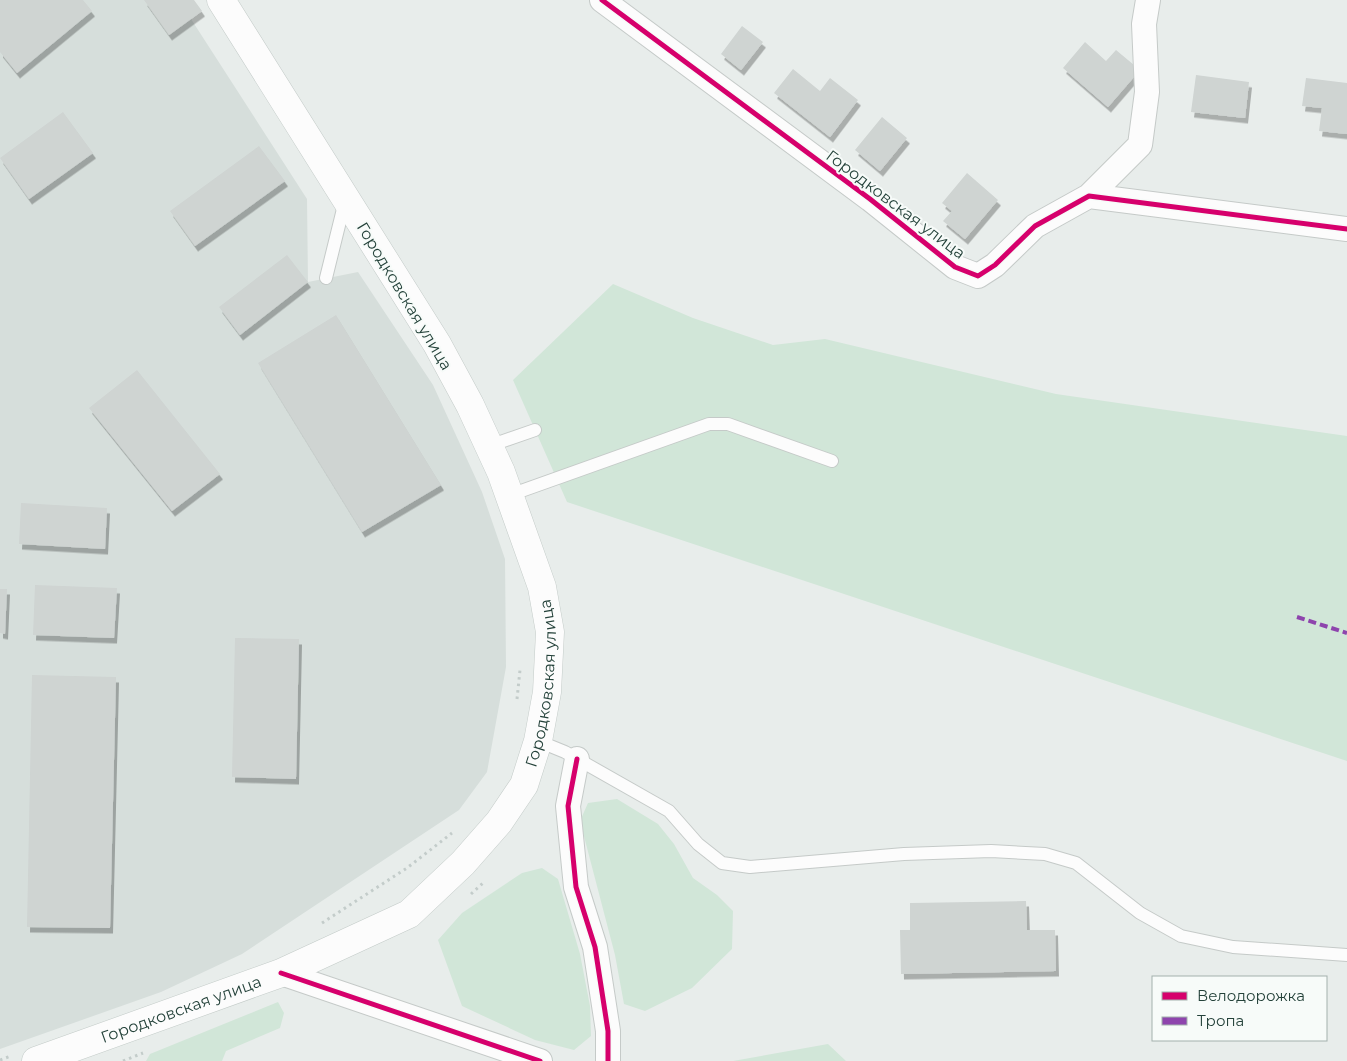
<svg xmlns="http://www.w3.org/2000/svg" width="1347" height="1061" viewBox="0 0 1347 1061" font-family="Montserrat,sans-serif">
	<defs>
		<filter id="shadow"><feDropShadow dx="3" dy="5.5" stdDeviation="0" flood-color="#0004"/></filter>
	</defs>
	<rect width="100%" height="100%" fill="#e8edeb"/>
	<path fill="#d6dedb" d="M0 0H194L191 19 307 199 308 282 358 272 433 385 482 492 505 559 506 667 487 772 459 810 242 954 161 992 0 1049Z"/>
	<path fill="#d1e6d8" d="M613 284 693 318 773 345 825 339 1056 394 1347 436V761L567 502 513 380Z
		M617 799 658 824 674 844 693 878 717 895 733 911 732 949 692 988 645 1011 624 1004 615 955 580 821 588 803Z
		M542 868 558 879 580 954 590 1006 591 1036 574 1050 535 1040 462 1006 438 940 462 913 522 873Z
		M278 1002 284 1013 280 1028 226 1051 222 1061H146L150 1054Z
		M828 1044 846 1061H733Z"/>
	<path fill="#cfd4d2" filter="url(#shadow)" d="M0 0H83L92 11 17 73 0 52Z
		M144 0H194L202 11 169 35Z
		M742 26 763 42 741 70 721 54Z
		M1085 42 1106 61 1116 50 1140 70 1108 107 1063 68Z
		M793 69 820 91 830 78 858 100 830 137 774 93Z
		M1196 75 1249 82 1245 118 1191 112Z
		M1306 78 1347 83V134L1319 131 1322 108 1302 106Z
		M63 112 93 153 29 199 0 158Z
		M882 117 907 138 880 171 855 150Z
		M259 146 285 181 195 246 170 211Z
		M967 173 998 200 965 239 943 221 952 211 942 203Z
		M287 255 308 282 240 335 219 307Z
		M336 315 441 485 362 532 258 363Z
		M137 370 220 474 172 511 89 408Z
		M21 503 107 508 105 549 19 544Z
		M35 585 117 588 114 638 33 635Z
		M0 589H7L5 634 0 633Z
		M235 638 299 639 296 779 232 777Z
		M32 675 116 677 110 928 27 927Z
		M1026 901 1027 930H1055L1056 971 901 974 900 930H910V903Z"/>
	<g fill="none" stroke-linecap="round" stroke-linejoin="round">
		<g stroke="#c5cac8" stroke-width="14">
			<path id="service" d="M326 278 345 201
				M489 446 535 430
				M510 495 709 424H728L832 461
				M538 741 565 752 669 811 698 844 722 863 750 867 904 854 991 851 1045 854 1076 863 1140 913 1181 936 1233 947 1347 955"/>
		</g>
		<g stroke="#c5cac8" stroke-width="26">
			<path id="minor" d="M602 0 870 199 955 267 978 276 995 265 1035 226 1089 196 1347 229
				M1089 196 1140 145 1147 92 1144 24 1148 0
				M577 759 568 806 576 887 595 947 608 1031V1061
				M281 973 540 1061"/>
		</g>
		<g stroke="#c3cbc8" stroke-width="29">
			<g id="secondary">
				<path id="s1" d="M36 1061 281 973 409 914 463 863 499 822 524 785 538 741 547 692 550 632 542 587 501 472 470 405 437 344 221 0"/>
			</g>
		</g>
		<path stroke="#c3ccca" stroke-width="3" stroke-dasharray="2.5 4" stroke-linecap="butt" d="M517 699 520 670
			M471 894 483 883
			M322 923 407 868 452 833
			M0 1060 11 1056
			M123 1061 143 1053"/>
		<use href="#service" stroke="#fcfcfc" stroke-width="12"/>
		<use href="#minor" stroke="#fcfcfc" stroke-width="24"/>
		<use href="#secondary" stroke="#fcfcfc" stroke-width="28"/>
		<path stroke="#8e44ad" stroke-width="4" stroke-dasharray="8 4" stroke-linecap="butt" d="M1297 617 1347 633"/>
		<g stroke="#f7fbf9" stroke-width="8">
			<path id="cycleway" d="M602 0 870 199 955 267 978 276 995 265 1035 226 1089 196 1347 229
				M577 759 568 806 576 887 595 947 608 1031V1061
				M281 973 540 1061"/>
		</g>
		<use href="#cycleway" stroke="#d6006c" stroke-width="5"/>
	</g>
	<g text-anchor="middle" stroke-width="4" stroke-linejoin="round" paint-order="stroke">
		<g font-size="16" fill="#24423a" stroke="#f7fbf9">
			<text transform="translate(896 204) rotate(37)" y="6">Городковская улица</text>
			<text transform="translate(405 296) rotate(59)" y="6">Городковская улица</text>
			<text dy="6" stroke="none"><textPath href="#s1" startOffset="679">Городковская улица</textPath></text>
			<text dy="6" stroke="none"><textPath href="#s1" startOffset="154">Городковская улица</textPath></text>
		</g>
	</g>
	<rect x="1152" y="976" width="175" height="65" fill="#f7fbf9" stroke="#a3b1ad"/>
	<rect x="1162" y="992" width="25" height="8" fill="#d6006c" stroke="#a3b1ad"/>
	<text x="1197" y="1001" font-size="15" fill="#24423a">Велодорожка</text>
	<rect x="1162" y="1017" width="25" height="8" fill="#8e44ad" stroke="#a3b1ad"/>
	<text x="1197" y="1026" font-size="15" fill="#24423a">Тропа</text>
</svg>
